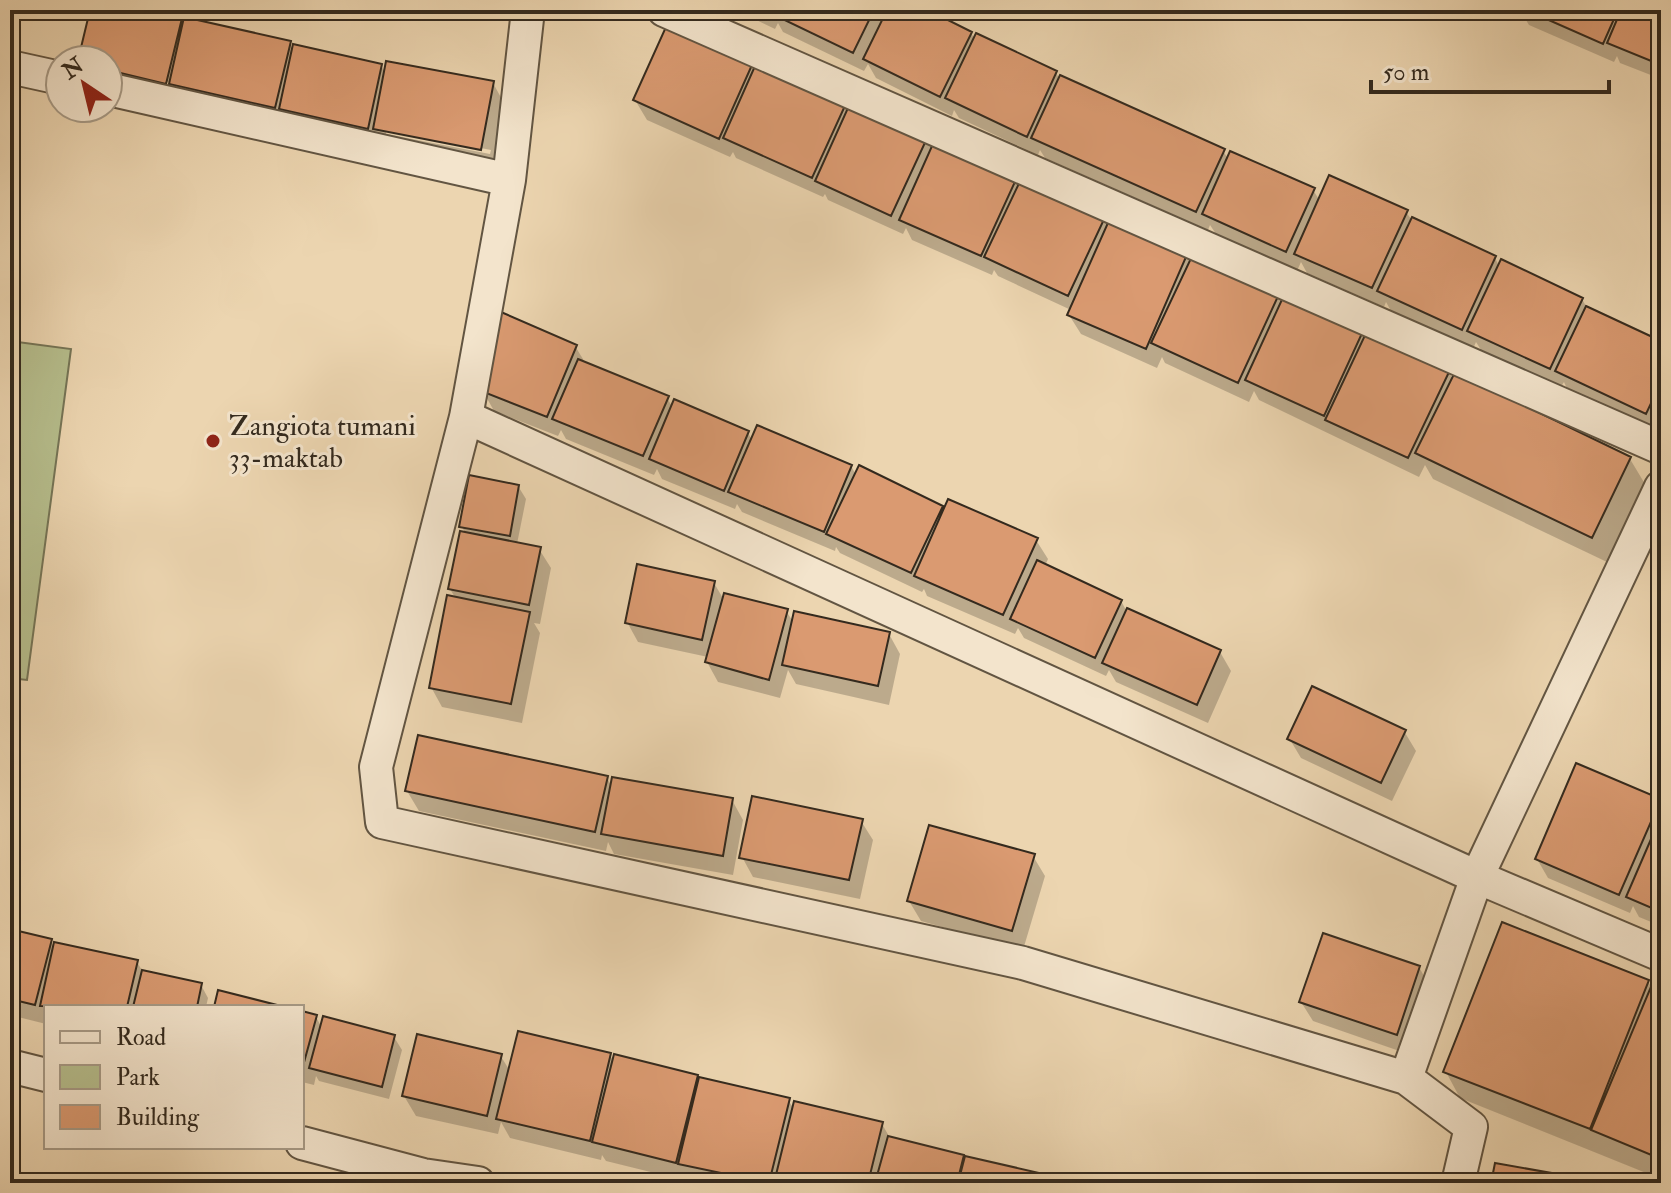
<svg xmlns="http://www.w3.org/2000/svg" width="1671" height="1193" viewBox="0 0 1671 1193" font-family="'IM FELL Double Pica',serif">
	<rect width="100%" height="100%" fill="#ecd5b0"/>
	<filter id="stains"><feTurbulence type="fractalNoise" baseFrequency=".0025" numOctaves="4"/><feColorMatrix values="0 0 0 0 .2 0 0 0 0 .09 0 0 0 0 .02 0 0 0 .5 -.17"/></filter>
	<radialGradient id="worn" r=".72"><stop offset=".6" stop-color="#630" stop-opacity="0"/><stop offset="1" stop-color="#630" stop-opacity=".3"/></radialGradient>
	<path fill="#b6be8d" stroke="#757456" stroke-width="2" d="M10 341 71 349 27 680 10 678Z"/>
	<path fill="#0003" fill-rule="evenodd" d="M92 10H174L183 12 187 20 289 43 294 51 381 66 386 73 493 83 504 103 492 169 108 86V72L176 88 177 84 108 68V60H80ZM386 130 491 150 490 154 386 134Z
		M736 10H924L971 33 975 40 1056 73 1059 78 1223 151 1229 160 1313 190 1320 201 1406 212 1411 219 1495 258 1499 266 1582 299 1587 308 1661 343V425L1657 432 1568 391 1564 382 1561 387 1481 350 1476 342 1473 349 1391 311 1386 302 1384 307 1307 273 1301 262 1297 271 1216 234 1210 225 1208 230 1045 158 1040 150 1038 155 959 118 954 110 952 116 876 78 868 64 864 71 783 32 778 23 775 29Z
		M1520 10H1661V79L1620 63 1617 56 1614 62 1529 25Z
		M671 21 1286 296 1449 372 1453 380 1630 459 1645 484 1607 562 1433 479 1425 465 1419 477 1259 400 1254 391 1249 402 1165 363 1162 357 1157 368 1081 334 1069 315 1071 310 998 276 994 270 992 275 912 240 906 228 903 234 828 200 825 194 823 197 736 158 733 152 730 157 647 120 635 100Z
		M575 346 586 364 667 398 673 408 748 433 752 440 851 466 856 475 942 507 944 512 1036 540 1048 559 1045 566 1121 601 1126 610 1220 652 1231 671 1208 723 1116 682 1109 670 1106 676 1024 638 1018 628 1015 634 927 596 924 589 922 592 840 553 836 547 835 551 742 512 737 504 735 509 662 479 657 469 654 475 566 439 561 430 558 436 494 411 483 391Z
		M518 486 526 499 517 544 539 549 551 568 540 624 534 623 540 633 522 723 442 707 431 687 456 599 450 589 466 534 462 527Z
		M714 583 724 600 786 611 794 623 889 634 900 654 889 705 796 684 788 670 780 698 718 682 707 662 708 657 638 642 627 622Z
		M1404 731 1416 751 1392 801 1301 758 1289 738Z
		M607 778 612 787 732 800 743 820 733 875 614 854 608 842 606 851 419 811 407 791Z
		M1659 800 1661 926 1639 917 1633 906 1630 913 1548 878 1537 859Z
		M861 821 873 840 860 899 753 877 742 857Z
		M1033 856 1045 876 1023 950 921 921 909 901Z
		M10 931 50 941 55 948 137 962 143 972 201 985 208 998 206 1007H46V1024L10 1015Z
		M1419 967 1430 987 1408 1054 1313 1021 1301 1002Z
		M1648 981 1652 989 1661 987V1179L1460 1098 1446 1072Z
		M302 1013 316 1017 322 1028 394 1037 402 1050 389 1099 319 1081 316 1076 314 1085 302 1082Z
		M500 1055 510 1071 610 1055 614 1062 697 1077 700 1082 788 1100 794 1109 882 1124 890 1138 1062 1183H691L688 1177 687 1181 606 1161 602 1155 601 1160 510 1138 501 1122 498 1134 416 1116 404 1096Z"/>
	<path fill="#da9a71" stroke="#342a1e" stroke-width="2" d="M90 10H184L166 84 108 70V60H78Z
		M771 10H874L853 53 770 13Z
		M887 10H928L972 32 940 97 863 59Z
		M1526 10H1618L1603 44Z
		M1621 10H1661V65L1607 43Z
		M184 17 291 41 275 108 169 84Z
		M670 18 756 56 719 139 633 100Z
		M976 33 1057 71 1027 137 945 98Z
		M293 44 382 64 368 129 279 109Z
		M759 57 849 97 812 178 723 138Z
		M386 61 494 81 481 150 373 129Z
		M1060 75 1225 149 1196 212 1031 138Z
		M852 99 929 134 891 216 815 181Z
		M936 137 1019 173 981 256 899 220Z
		M1230 151 1315 188 1286 252 1202 214Z
		M1023 175 1107 213 1068 296 984 257Z
		M1329 175 1408 210 1372 288 1294 254Z
		M1111 216 1189 250 1146 349 1067 315Z
		M1412 217 1496 256 1462 330 1377 291Z
		M1194 252 1280 292 1238 383 1151 343Z
		M1501 259 1583 298 1550 369 1467 331Z
		M1285 293 1364 329 1324 416 1245 380Z
		M1586 306 1661 341V382L1646 414 1555 371Z
		M501 312 577 345 547 417 481 391Z
		M1367 331 1450 370 1408 458 1325 420Z
		M578 359 669 396 643 456 552 419Z
		M1455 372 1631 457 1592 538 1415 453Z
		M674 399 749 431 724 491 649 459Z
		M757 425 852 465 824 532 728 492Z
		M859 465 943 506 911 573 826 534Z
		M469 475 519 485 510 536 459 527Z
		M948 499 1038 538 1003 615 914 576Z
		M460 531 541 547 529 605 448 589Z
		M1037 560 1122 600 1095 658 1010 619Z
		M637 564 715 581 702 640 625 623Z
		M724 593 788 609 769 680 705 662Z
		M447 595 530 612 511 704 429 688Z
		M1127 608 1221 650 1197 705 1102 663Z
		M794 611 890 632 878 686 782 665Z
		M1312 686 1406 730 1381 783 1287 739Z
		M418 735 608 776 595 832 405 791Z
		M1576 763 1661 799 1619 895 1535 859Z
		M612 777 733 798 723 856 601 834Z
		M752 796 863 819 849 880 739 858Z
		M1661 816V912L1626 897Z
		M929 825 1035 854 1012 931 907 901Z
		M1502 922 1649 980 1590 1129 1443 1072Z
		M10 929 52 939 35 1005 10 999Z
		M1323 933 1420 966 1397 1035 1299 1002Z
		M54 942 138 960 127 1007 40 1006Z
		M142 970 202 983 197 1007H133Z
		M1653 982 1661 985V1159L1591 1130Z
		M218 990 285 1007H214Z
		M302 1011 317 1015 303 1066H302Z
		M323 1016 395 1035 382 1087 309 1068Z
		M518 1031 611 1053 590 1141 496 1119Z
		M417 1034 502 1054 487 1116 402 1096Z
		M614 1054 698 1075 676 1163 592 1142Z
		M699 1077 790 1098 769 1183 678 1164Z
		M794 1101 883 1122 868 1183H774Z
		M888 1136 964 1155 957 1183H875Z
		M965 1156 1061 1178 1060 1183H958Z
		M1495 1163 1608 1183H1491Z"/>
	<g fill="none" stroke-linecap="round" stroke-linejoin="round">
		<g stroke="#625542" stroke-width="36">
			<path id="minor" d="M528 10 509 180 466 417 376 767 382 822 1023 963 1406 1078 1471 1127 1458 1183
				M664 10 1661 448
				M10 67 60 78
				M108 89 509 180
				M466 417 1477 877 1661 955
				M10 1066 46 1075
				M1406 1078 1477 877 1661 487
				M302 1143 423 1175 478 1183"/>
		</g>
		<use href="#minor" stroke="#f3e4cc" stroke-width="32"/>
	</g>
	<circle fill="#8f2418" stroke="#f3e4cc" stroke-width="3" cx="213" cy="441" r="8"/>
	<g text-anchor="middle" stroke-width="6" stroke-linejoin="round" paint-order="stroke">
		<g font-size="28" fill="#342a1e" stroke="#f3e4cc" text-anchor="start">
			<text x="229" y="435">Zangiota tumani<tspan x="229" dy="32">33-maktab</tspan></text>
		</g>
	</g>
	<rect width="1671" height="1193" fill="none" stroke="#ecd5b0" stroke-width="40"/>
	<rect x="12" y="12" width="1647" height="1169" fill="none" stroke="#342a1e" stroke-width="4"/>
	<rect x="20" y="20" width="1631" height="1153" fill="none" stroke="#342a1e" stroke-width="2"/>
	<rect x="44" y="1005" width="260" height="144" fill="#f3e4cc" stroke="#a79a86" stroke-width="2"/>
	<rect x="60" y="1031" width="40" height="12" fill="#f3e4cc" stroke="#a79a86" stroke-width="2"/>
	<text x="116" y="1045" font-size="24" fill="#342a1e">Road</text>
	<rect x="60" y="1065" width="40" height="24" fill="#b6be8d" stroke="#a79a86" stroke-width="2"/>
	<text x="116" y="1085" font-size="24" fill="#342a1e">Park</text>
	<rect x="60" y="1105" width="40" height="24" fill="#da9a71" stroke="#a79a86" stroke-width="2"/>
	<text x="116" y="1125" font-size="24" fill="#342a1e">Building</text>
	<g transform="translate(84 84) rotate(325)"><circle r="38" fill="#f3e4cc" stroke="#a79a86" stroke-width="2"/>
	<path d="M0-6L14 30L0 20L-14 30Z" fill="#8f2418"/>
	<text y="-12" font-size="22" font-weight="bold" text-anchor="middle" fill="#342a1e">N</text>
	</g>
	<path d="M1371 80v12h238v-12" fill="none" stroke="#342a1e" stroke-width="4"/>
	<text x="1383" y="80" font-size="24" fill="#342a1e" stroke="#f3e4cc" stroke-width="6" paint-order="stroke">50 m</text>
	<rect width="100%" height="100%" filter="url(#stains)"/>
	<rect width="100%" height="100%" fill="url(#worn)"/>
</svg>
